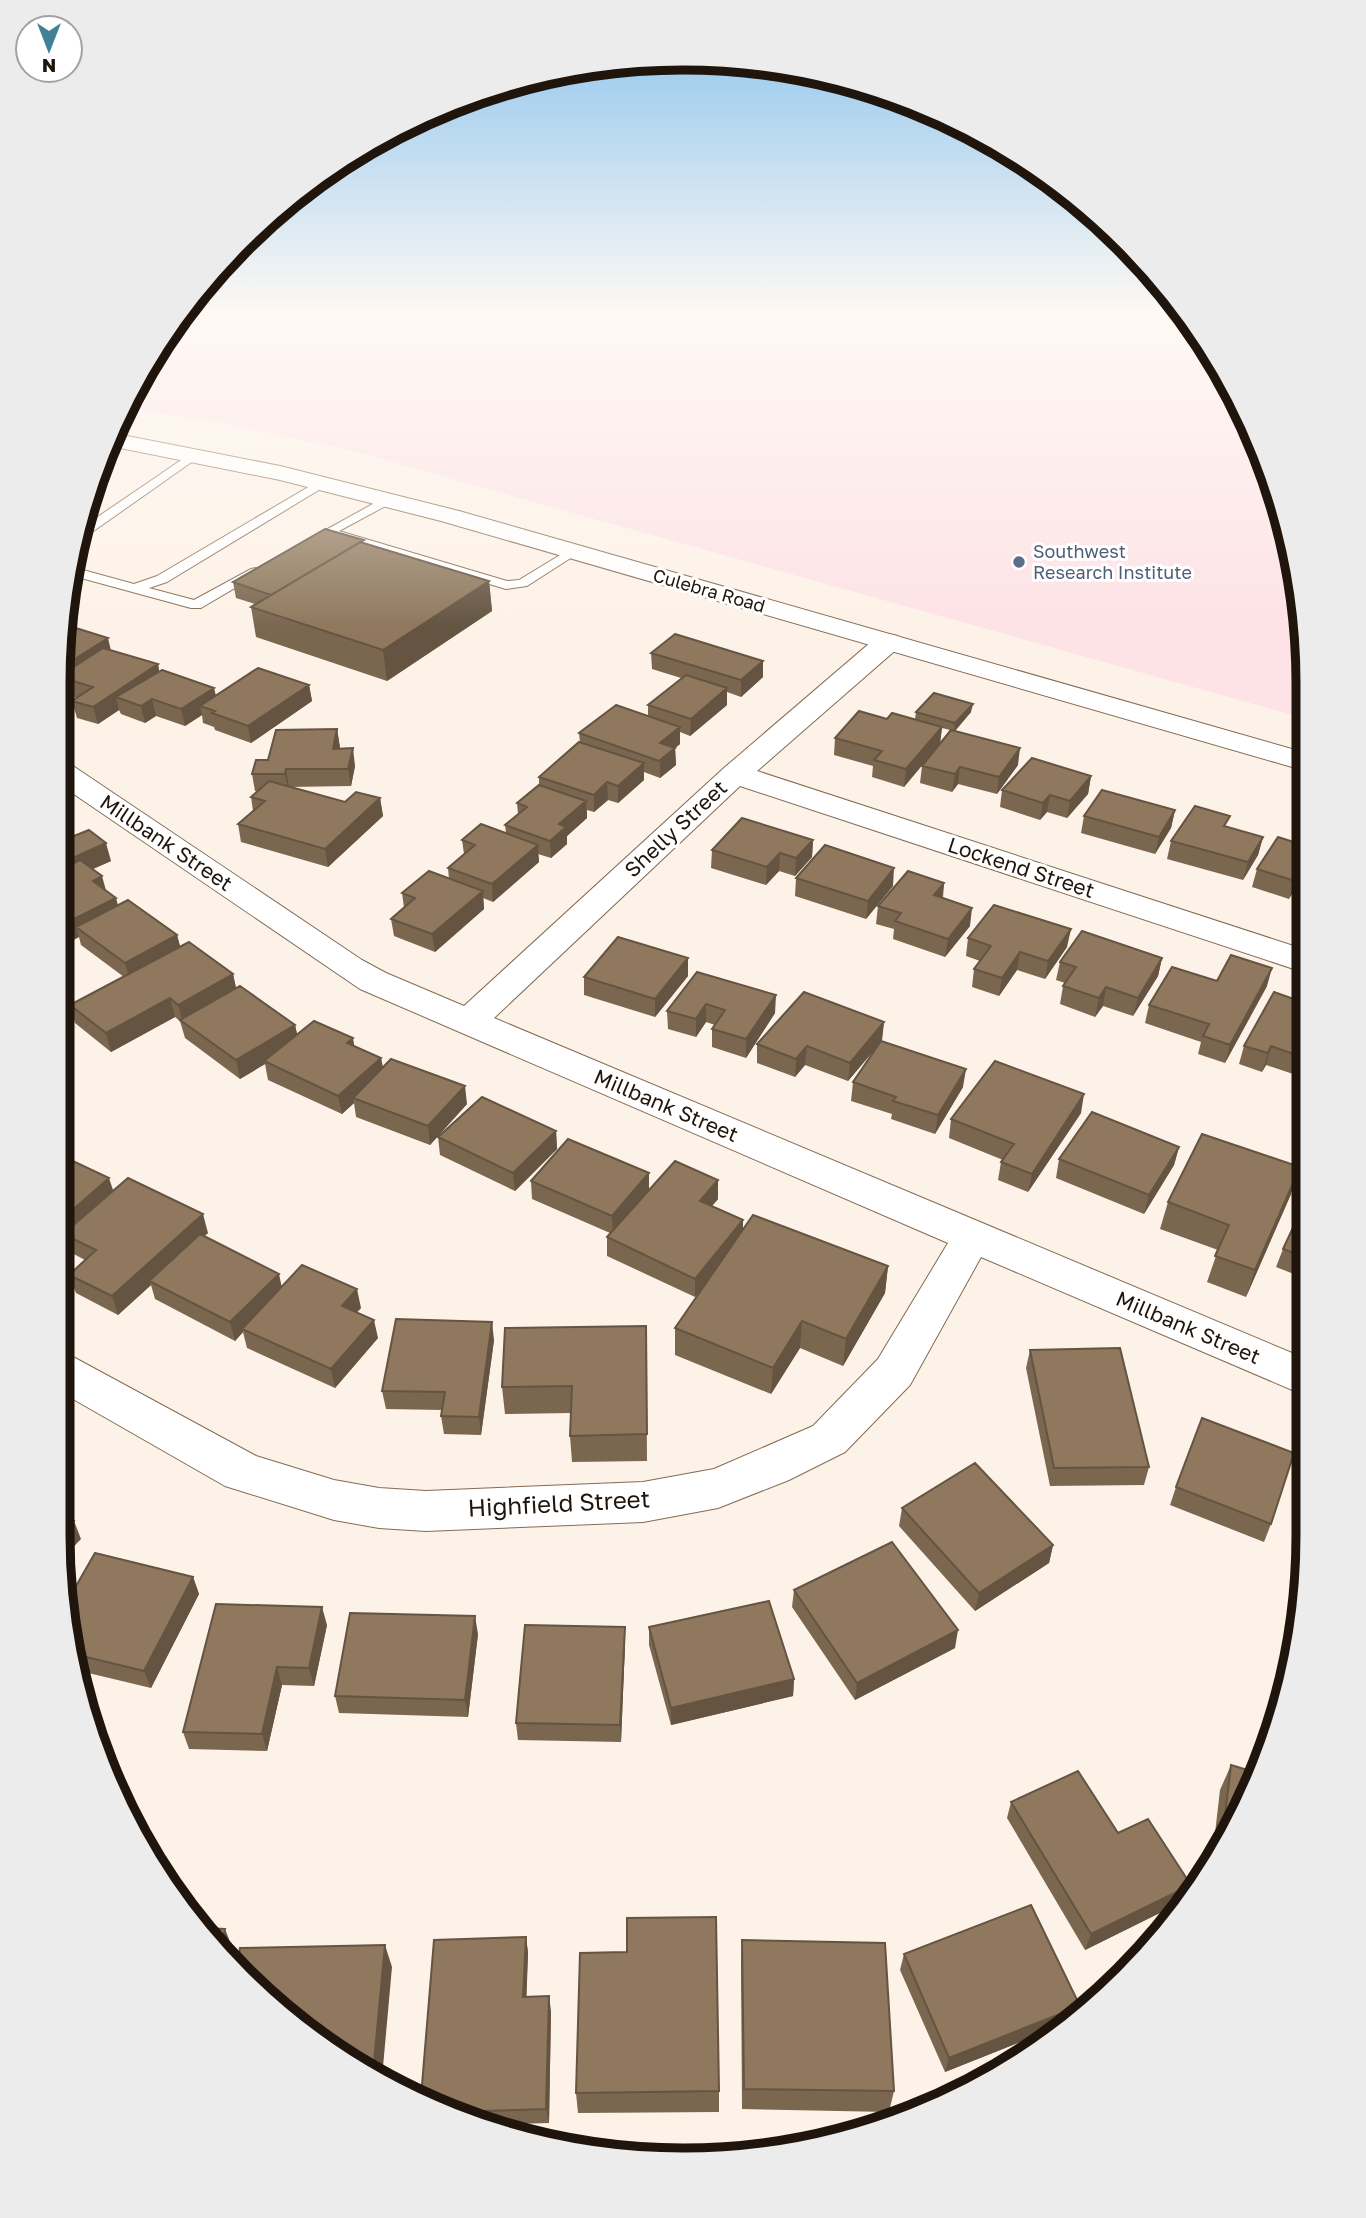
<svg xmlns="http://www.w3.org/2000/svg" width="1366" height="2218" viewBox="0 0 1366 2218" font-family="'Golos Text',sans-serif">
	<rect width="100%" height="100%" fill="#fdf2e7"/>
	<path fill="#fde2e6" d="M178 317H1186L1225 371 1275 482 1307 642V719L349 450 222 423 126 408Z"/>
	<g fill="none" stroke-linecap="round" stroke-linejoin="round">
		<g stroke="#846b53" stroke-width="2">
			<path id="lane" d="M193 452 203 454 85 537 80 538 83 527Z
				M322 479 332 482 167 582 149 588 194 600 251 569 256 568 262 572 201 608H191L70 575 72 567 134 584 157 576Z
				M389 495 393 496V502L339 531 507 581 519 580 570 549 574 548 580 552 527 586 506 589 335 538 333 534 310 546 304 542Z"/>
		</g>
		<g stroke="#846b53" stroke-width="2">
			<path id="street" d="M888 634 898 636 902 642 898 648 757 771 1306 950V973L740 786 494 1018 1304 1358V1395L981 1257 910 1385 845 1452 789 1480 718 1508 643 1522 426 1531 379 1528 334 1520 225 1486 59 1391V1352L75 1358 256 1456 334 1480 379 1488 426 1491 643 1482 714 1469 813 1426 878 1359 948 1243 360 989 62 786V763L73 766 362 960 386 973 464 1006 724 768 878 636Z"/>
		</g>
		<g stroke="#846b53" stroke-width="2">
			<path id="secondary" d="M112 433 280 466 459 511 1306 753V771L441 521 280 480 105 445Z"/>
		</g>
		<use href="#lane" fill="#fff" fill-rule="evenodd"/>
		<use href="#street" fill="#fff" fill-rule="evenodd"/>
		<use href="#secondary" fill="#fff" fill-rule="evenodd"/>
	</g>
	<path fill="#7b6750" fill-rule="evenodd" d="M364 544 489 581 492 611 387 681 256 637 251 607 255 604 236 598 233 582Z
		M63 624 111 651 158 664 159 671 216 695 309 685 312 701 251 743 215 730 214 727 203 723 202 715 185 726 156 716 145 723 121 714 119 710 98 724 77 718 72 701 77 698 63 694Z
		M651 653 763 661V677L741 697 727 692V705L690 736 680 732V744L675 748 676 765 660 778 644 772V780L618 803 608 800 594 812 587 810V818L567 836V844L551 858 538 854 539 862 493 902 483 898 484 909 435 952 394 936 391 919 404 908 402 893 449 879 448 868 464 854 462 840 506 833 505 825 518 814 517 803 539 785V777L580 743 579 733 648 716V705L681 678 652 669Z
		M916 712H971L955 731 1018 765 997 794 958 784 952 792 920 783 922 766 932 753 904 787 872 777 873 766 834 755 835 738 887 719H915ZM942 728 950 730 940 743Z
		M337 729 340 749 355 766 351 786 289 787 345 802 380 798 383 816 328 867 241 842 238 824 253 811 251 797 257 791H255L252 774 268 760Z
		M1091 776 1088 794 1067 818 1047 812 1040 820 1000 807 1002 790Z
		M1175 810 1171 828 1155 854 1081 833 1084 816Z
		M1227 827 1263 837 1258 855 1243 880 1167 859 1171 841Z
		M62 832 69 838 111 861 93 869 106 891 118 905 177 935 180 947 233 974 236 988 295 1025 297 1034 355 1046 381 1058 383 1067 467 1104 430 1145 356 1117 354 1103 342 1114 268 1080 265 1064 240 1079 185 1038 180 1021 175 1017 111 1052 75 1023 70 1005 124 977 81 945 79 937 73 940 61 932Z
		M813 840 812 857 795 876 779 871 766 885 711 868 712 850Z
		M1306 846V894L1294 890 1289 899 1252 887 1257 869Z
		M796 878 893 886 866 919 795 896Z
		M944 883 943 898 970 926 945 957 893 939 894 929 876 924 878 906Z
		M968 938 1067 947 1045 979 1017 970 999 996 972 987 974 969 980 961 966 956Z
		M1162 958 1158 976 1133 1016 1103 1006 1095 1017 1060 1004 1063 986 1065 983 1056 980 1060 962Z
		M697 972 775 1013 746 1058 712 1047V1029L715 1025 706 1022 696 1037 668 1029 667 1011Z
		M688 976 655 1017 584 995V977Z
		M1217 981 1267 986 1225 1063 1198 1054 1201 1042 1145 1023 1149 1005Z
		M1305 1003V1078L1266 1065 1262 1072 1239 1064 1244 1046Z
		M884 1022 881 1042 963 1087 935 1134 891 1119 892 1114 851 1101 853 1082 879 1044 848 1081 805 1065 795 1077 757 1063V1044Z
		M1081 1113 1028 1192 998 1180 1001 1162 1003 1160 949 1138 951 1119Z
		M556 1131 557 1149 515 1191 440 1155 438 1137Z
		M1179 1147 1174 1165 1144 1214 1056 1178 1059 1159Z
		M60 1155 113 1191 208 1233 204 1236 282 1286 361 1308 356 1312 378 1338 335 1388 247 1348 243 1332 235 1341 155 1299 151 1285 118 1315 76 1293 69 1275 85 1260 70 1252 65 1240 59 1237Z
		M649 1173V1190L718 1180V1199L712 1206 743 1220V1229L888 1266 885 1293 843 1366 800 1348 771 1394 675 1355V1328L702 1289 695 1297 607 1256V1237L610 1233 532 1199 531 1181Z
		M1291 1194 1246 1297 1207 1282 1218 1250 1160 1229 1168 1202Z
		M1305 1202 1304 1278 1276 1267 1283 1249Z
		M646 1326 647 1461 572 1462 570 1436 571 1413 505 1414 502 1387Z
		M494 1340 481 1435 444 1434 441 1416 442 1410 386 1409 382 1391Z
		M1030 1350 1149 1467 1144 1485 1050 1486 1026 1368Z
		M1176 1487 1271 1524 1264 1542 1170 1505Z
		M902 1508 1053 1545 1049 1563 975 1611 899 1526Z
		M1303 1524V1590L1290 1586Z
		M193 1577 199 1594 151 1688 80 1671 68 1600Z
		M794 1590 955 1648 855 1700 792 1607Z
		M327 1625 314 1686 282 1685 267 1751 189 1749 183 1732Z
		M649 1627 794 1679 793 1696 671 1725 649 1645Z
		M478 1634 468 1717 339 1713 335 1696Z
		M625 1644 621 1742 518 1740 516 1723Z
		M1231 1765 1261 1774 1212 1859 1220 1790Z
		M1011 1802 1118 1833 1191 1885 1184 1901 1085 1950 1007 1818Z
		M526 1937 528 1953 526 1997 551 2011 549 2123 478 2125 421 2097Z
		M742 1940 894 2091 889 2112 742 2109 741 1963Z
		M904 1954 1075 2020 945 2072 900 1970Z
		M719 2091V2112L578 2113 576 2093Z"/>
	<path fill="#645441" d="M489 581 492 611 387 681 383 650Z
		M108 638 112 655 74 678 70 662Z
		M763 661V677L741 697V680Z
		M158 664 161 681 116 697 119 710 98 724 93 707Z
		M309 685 312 701 251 743 248 726Z
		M214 688 218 704 200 706 202 715 185 726 181 709Z
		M727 688V705L690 736 691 719Z
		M152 699 156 716 145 723 141 706Z
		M973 704 971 712 954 732 955 723Z
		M680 727V744L675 748 676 765 660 778V743Z
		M942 727 940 744 904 787 906 769Z
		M337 729 340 747 335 766 333 749Z
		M353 748 355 766 351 786 348 769Z
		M1020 748 1018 765 997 794 999 777Z
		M644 763V780L618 803V786Z
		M960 767 958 784 952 792 955 774Z
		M286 769 289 787 288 791 285 774Z
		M1091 776 1088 794 1067 818 1070 801Z
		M607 782 608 800 594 812V795Z
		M1050 795 1047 812 1040 820 1043 803Z
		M380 798 383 816 328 867 325 849Z
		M586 801 587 818 567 836V844L551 858 550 841 559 824Z
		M1175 810 1171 828 1155 854 1159 837Z
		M1263 837 1258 855 1243 880 1248 862Z
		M813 840 812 857 795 876 796 858Z
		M106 843 111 861 61 883 62 863Z
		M538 845 539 862 493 902 492 884Z
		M780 853 779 871 766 885 767 867Z
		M894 868 893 886 866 919 868 901Z
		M1300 872 1294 890 1289 899 1295 881Z
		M102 876 107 894 93 881Z
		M944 883 942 900 934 895Z
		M483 891 484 909 435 952 432 934Z
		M116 898 121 916 76 927 79 937 73 940 68 922Z
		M972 908 970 926 945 957 948 939Z
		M1071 929 1067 947 1045 979 1048 961Z
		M177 935 182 953 130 981 125 963Z
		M1020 952 1017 970 999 996 1002 978Z
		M688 958V976L655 1017V999Z
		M1162 958 1158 976 1133 1016 1138 998Z
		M1272 968 1267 986 1225 1063 1230 1045Z
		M233 974 237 993 183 1023 178 1005Z
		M1106 987 1103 1006 1095 1017 1099 998Z
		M776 995 775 1013 746 1058V1039Z
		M170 998 175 1017 111 1052 106 1033Z
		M706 1004V1022L696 1037V1019Z
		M884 1022 882 1041 848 1081 850 1063Z
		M295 1025 299 1043 264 1061 265 1064 240 1079 236 1060Z
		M353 1038 356 1056 347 1043Z
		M807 1046 805 1065 795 1077 796 1059Z
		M1271 1046 1266 1065 1262 1072 1268 1053Z
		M381 1058 384 1077 353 1098 354 1103 342 1114 338 1096Z
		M966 1069 963 1087 935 1134 938 1115Z
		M465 1086 467 1104 430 1145 428 1126Z
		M1084 1094 1081 1113 1028 1192 1032 1174Z
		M556 1131 557 1149 515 1191 513 1173Z
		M1179 1147 1174 1165 1144 1214 1149 1195Z
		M1300 1167 1291 1194 1246 1297 1255 1270Z
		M649 1173V1191L613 1234 612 1216Z
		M109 1178 115 1196 63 1234 65 1240 60 1223V1221Z
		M718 1180V1199L700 1220V1201Z
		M203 1214 208 1233 153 1283 149 1281 151 1285 118 1315 112 1296Z
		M743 1220V1239L695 1297V1279Z
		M888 1266 885 1293 843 1366 846 1339Z
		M279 1274 283 1293 242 1329 243 1332 235 1341 230 1322Z
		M357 1289 361 1308 346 1325 342 1306Z
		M374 1320 378 1338 335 1388 331 1369Z
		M802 1321 800 1348 771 1394 773 1368Z
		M492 1322 494 1340 481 1435 479 1417Z
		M74 1521 81 1539 62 1559 58 1537Z
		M1053 1545 1049 1563 975 1611 979 1593Z
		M193 1577 199 1594 151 1688 144 1671Z
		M322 1607 327 1625 314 1686 309 1668Z
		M475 1616 478 1634 468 1717 465 1700Z
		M625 1627V1644L621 1742 620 1725Z
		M958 1630 955 1648 855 1700 857 1683Z
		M277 1667 282 1685 267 1751 262 1734Z
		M794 1679 793 1696 671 1725V1708Z
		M1191 1885 1184 1901 1085 1950 1091 1934Z
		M225 1929 234 1952 233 1959 221 1947Z
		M526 1937 528 1953 526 2012 523 1997Z
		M385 1945 392 1967 382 2078 373 2073Z
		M549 1996 551 2011 549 2123 546 2109Z
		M1080 2006 1073 2021 945 2072 949 2058Z"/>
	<path fill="#8f785d" stroke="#645441" stroke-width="2" d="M325 529 364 540 271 595 233 582Z
		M360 542 489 581 383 650 251 607Z
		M63 624 108 638 70 662 63 660Z
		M675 634 763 661 741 680 651 653Z
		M103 648 158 664 93 707 72 701 93 687 63 678V674Z
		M258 668 309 685 248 726 212 713 215 711 200 706Z
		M162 670 214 688 181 709 152 699 141 706 116 697Z
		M686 675 727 688 691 719 648 705Z
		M934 693 973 704 955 723 916 712Z
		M616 705 680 727 660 743 675 748 659 761 579 733Z
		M859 711 887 719 892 713 942 727 906 769 874 760 882 751 835 738Z
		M337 729 333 749 353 748 348 769H286L285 774H252L256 760H268L276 730Z
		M951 730 1020 748 999 777 960 767 955 774 922 766Z
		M579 742 644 763 618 786 607 782 594 795 539 777Z
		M1032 758 1091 776 1070 801 1050 795 1043 803 1002 790Z
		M269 781 345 802 356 792 380 798 325 849 238 824 265 801 251 797Z
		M539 785 586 801 559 824 566 827 550 841 505 825 527 807 517 803Z
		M1102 790 1175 810 1159 837 1084 816Z
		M1195 806 1230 816 1224 826 1263 837 1248 862 1171 841Z
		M742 818 813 840 796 858 780 853 767 867 712 850Z
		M481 824 538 845 492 884 448 868 475 845 462 840Z
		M89 830 106 843 62 863V832L69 838Z
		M1278 837 1306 846V874L1300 872 1295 881 1257 869Z
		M825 845 894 868 868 901 796 878Z
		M80 860 102 876 93 881 116 898 68 922 61 918 62 869Z
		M429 871 483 891 432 934 391 919 415 898 402 893Z
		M908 871 944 883 934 895 972 908 948 939 895 921 901 913 878 906Z
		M128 900 177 935 125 963 76 927Z
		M994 905 1071 929 1048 961 1020 952 1002 978 974 969 991 946 968 938Z
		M1082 931 1162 958 1138 998 1106 987 1099 998 1063 986 1076 967 1060 962Z
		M618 937 688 958 655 999 584 977Z
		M189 942 233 974 178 1005 170 998 106 1033 70 1005Z
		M1231 955 1272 968 1230 1045 1203 1036 1209 1024 1149 1005 1172 967 1217 981Z
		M697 972 776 995 746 1039 712 1029 725 1010 706 1004 696 1019 667 1011Z
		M240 986 295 1025 236 1060 180 1020Z
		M804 992 884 1022 850 1063 807 1046 796 1059 757 1044Z
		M1274 992 1305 1003V1058L1271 1046 1268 1053 1244 1046Z
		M314 1021 353 1038 347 1043 381 1058 338 1096 264 1061Z
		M881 1041 966 1069 938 1115 893 1101 896 1097 853 1082Z
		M391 1059 465 1086 428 1126 353 1098Z
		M995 1061 1084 1094 1032 1174 1001 1162 1014 1144 951 1119Z
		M482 1097 556 1131 513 1173 438 1137Z
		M1092 1112 1179 1147 1149 1195 1059 1159Z
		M1202 1134 1300 1167 1255 1270 1215 1256 1229 1225 1168 1202Z
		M568 1139 649 1173 612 1216 531 1181Z
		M60 1155 109 1178 60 1221Z
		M675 1161 718 1180 700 1201 743 1220 695 1279 607 1237Z
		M128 1178 203 1214 112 1296 69 1275 96 1250 63 1234Z
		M1305 1202 1304 1257 1283 1249Z
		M753 1215 888 1266 846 1339 802 1321 773 1368 675 1328Z
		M200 1234 279 1274 230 1322 149 1281Z
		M302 1265 357 1289 342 1306 374 1320 331 1369 242 1329Z
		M396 1319 492 1322 479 1417 441 1416 445 1392 382 1391Z
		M646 1326 647 1434 570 1436 572 1386 502 1387 505 1328Z
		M1120 1348 1149 1467 1054 1468 1030 1350Z
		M1202 1418 1294 1453 1271 1524 1176 1487Z
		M975 1463 1053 1545 979 1593 902 1508Z
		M58 1512 74 1521 58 1537Z
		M892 1542 958 1630 857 1683 794 1590Z
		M1303 1542V1570L1298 1568Z
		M95 1553 193 1577 144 1671 78 1655 68 1600Z
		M769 1601 794 1679 671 1708 649 1627Z
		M216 1604 322 1607 309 1668 277 1667 262 1734 183 1732Z
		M350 1613 475 1616 465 1700 335 1696Z
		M525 1625 625 1627 620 1725 516 1723Z
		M1231 1765 1261 1774 1222 1841Z
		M1078 1771 1118 1833 1148 1819 1191 1885 1091 1934 1011 1802Z
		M1031 1905 1080 2006 949 2058 904 1954Z
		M716 1917 719 2091 576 2093 580 1953 627 1952V1918Z
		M201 1928 225 1929 221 1947Z
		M526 1937 523 1997 549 1996 546 2109 451 2112 421 2097 434 1940Z
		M742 1940 885 1943 894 2091 744 2089Z
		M385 1945 373 2073 335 2055 238 1963 240 1948Z"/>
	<linearGradient id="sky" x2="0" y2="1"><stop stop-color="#88c2ee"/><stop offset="0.5" stop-color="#fef9f4"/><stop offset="1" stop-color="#fef9f4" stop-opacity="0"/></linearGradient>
	<rect width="1366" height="628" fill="url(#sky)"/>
	<circle fill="#5c6f8a" stroke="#fff" stroke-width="2.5" cx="1019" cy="562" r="7"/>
	<g text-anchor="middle" stroke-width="6" stroke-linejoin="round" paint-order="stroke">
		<g font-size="18" fill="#4e5e75" stroke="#fff" text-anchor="start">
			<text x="1033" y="558">Southwest<tspan x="1033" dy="21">Research Institute</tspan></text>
		</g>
		<g font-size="18" fill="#1f150c" stroke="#fff">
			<text transform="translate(709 591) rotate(16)" y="6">Culebra Road</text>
		</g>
		<g font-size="21" fill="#1f150c" stroke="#fff">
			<text transform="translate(676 829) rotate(-43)" y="7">Shelly Street</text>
			<text transform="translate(166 843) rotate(34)" y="7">Millbank Street</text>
			<text transform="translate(1021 868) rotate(18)" y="7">Lockend Street</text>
			<text transform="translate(666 1106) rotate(23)" y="7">Millbank Street</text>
			<text transform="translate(1188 1328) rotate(23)" y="7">Millbank Street</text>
		</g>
		<g font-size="24" fill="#1f150c" stroke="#fff">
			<text transform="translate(559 1504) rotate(-3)" y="8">Highfield Street</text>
		</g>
	</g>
	<path d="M0 0H1366V2218H0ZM683 70H683A613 613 0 0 1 1296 683V1535A613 613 0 0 1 683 2148H683A613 613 0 0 1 70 1535V683A613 613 0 0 1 683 70Z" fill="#edecec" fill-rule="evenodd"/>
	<path fill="none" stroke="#1f150c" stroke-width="9" d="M683 70H683A613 613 0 0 1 1296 683V1535A613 613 0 0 1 683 2148H683A613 613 0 0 1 70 1535V683A613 613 0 0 1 683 70Z"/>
	<g transform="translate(49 49) rotate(180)"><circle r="33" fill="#ffffff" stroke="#a5a19e" stroke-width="2"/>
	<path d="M0-5L12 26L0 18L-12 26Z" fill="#428195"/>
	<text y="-10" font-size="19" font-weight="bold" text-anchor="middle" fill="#1f150c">N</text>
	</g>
</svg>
